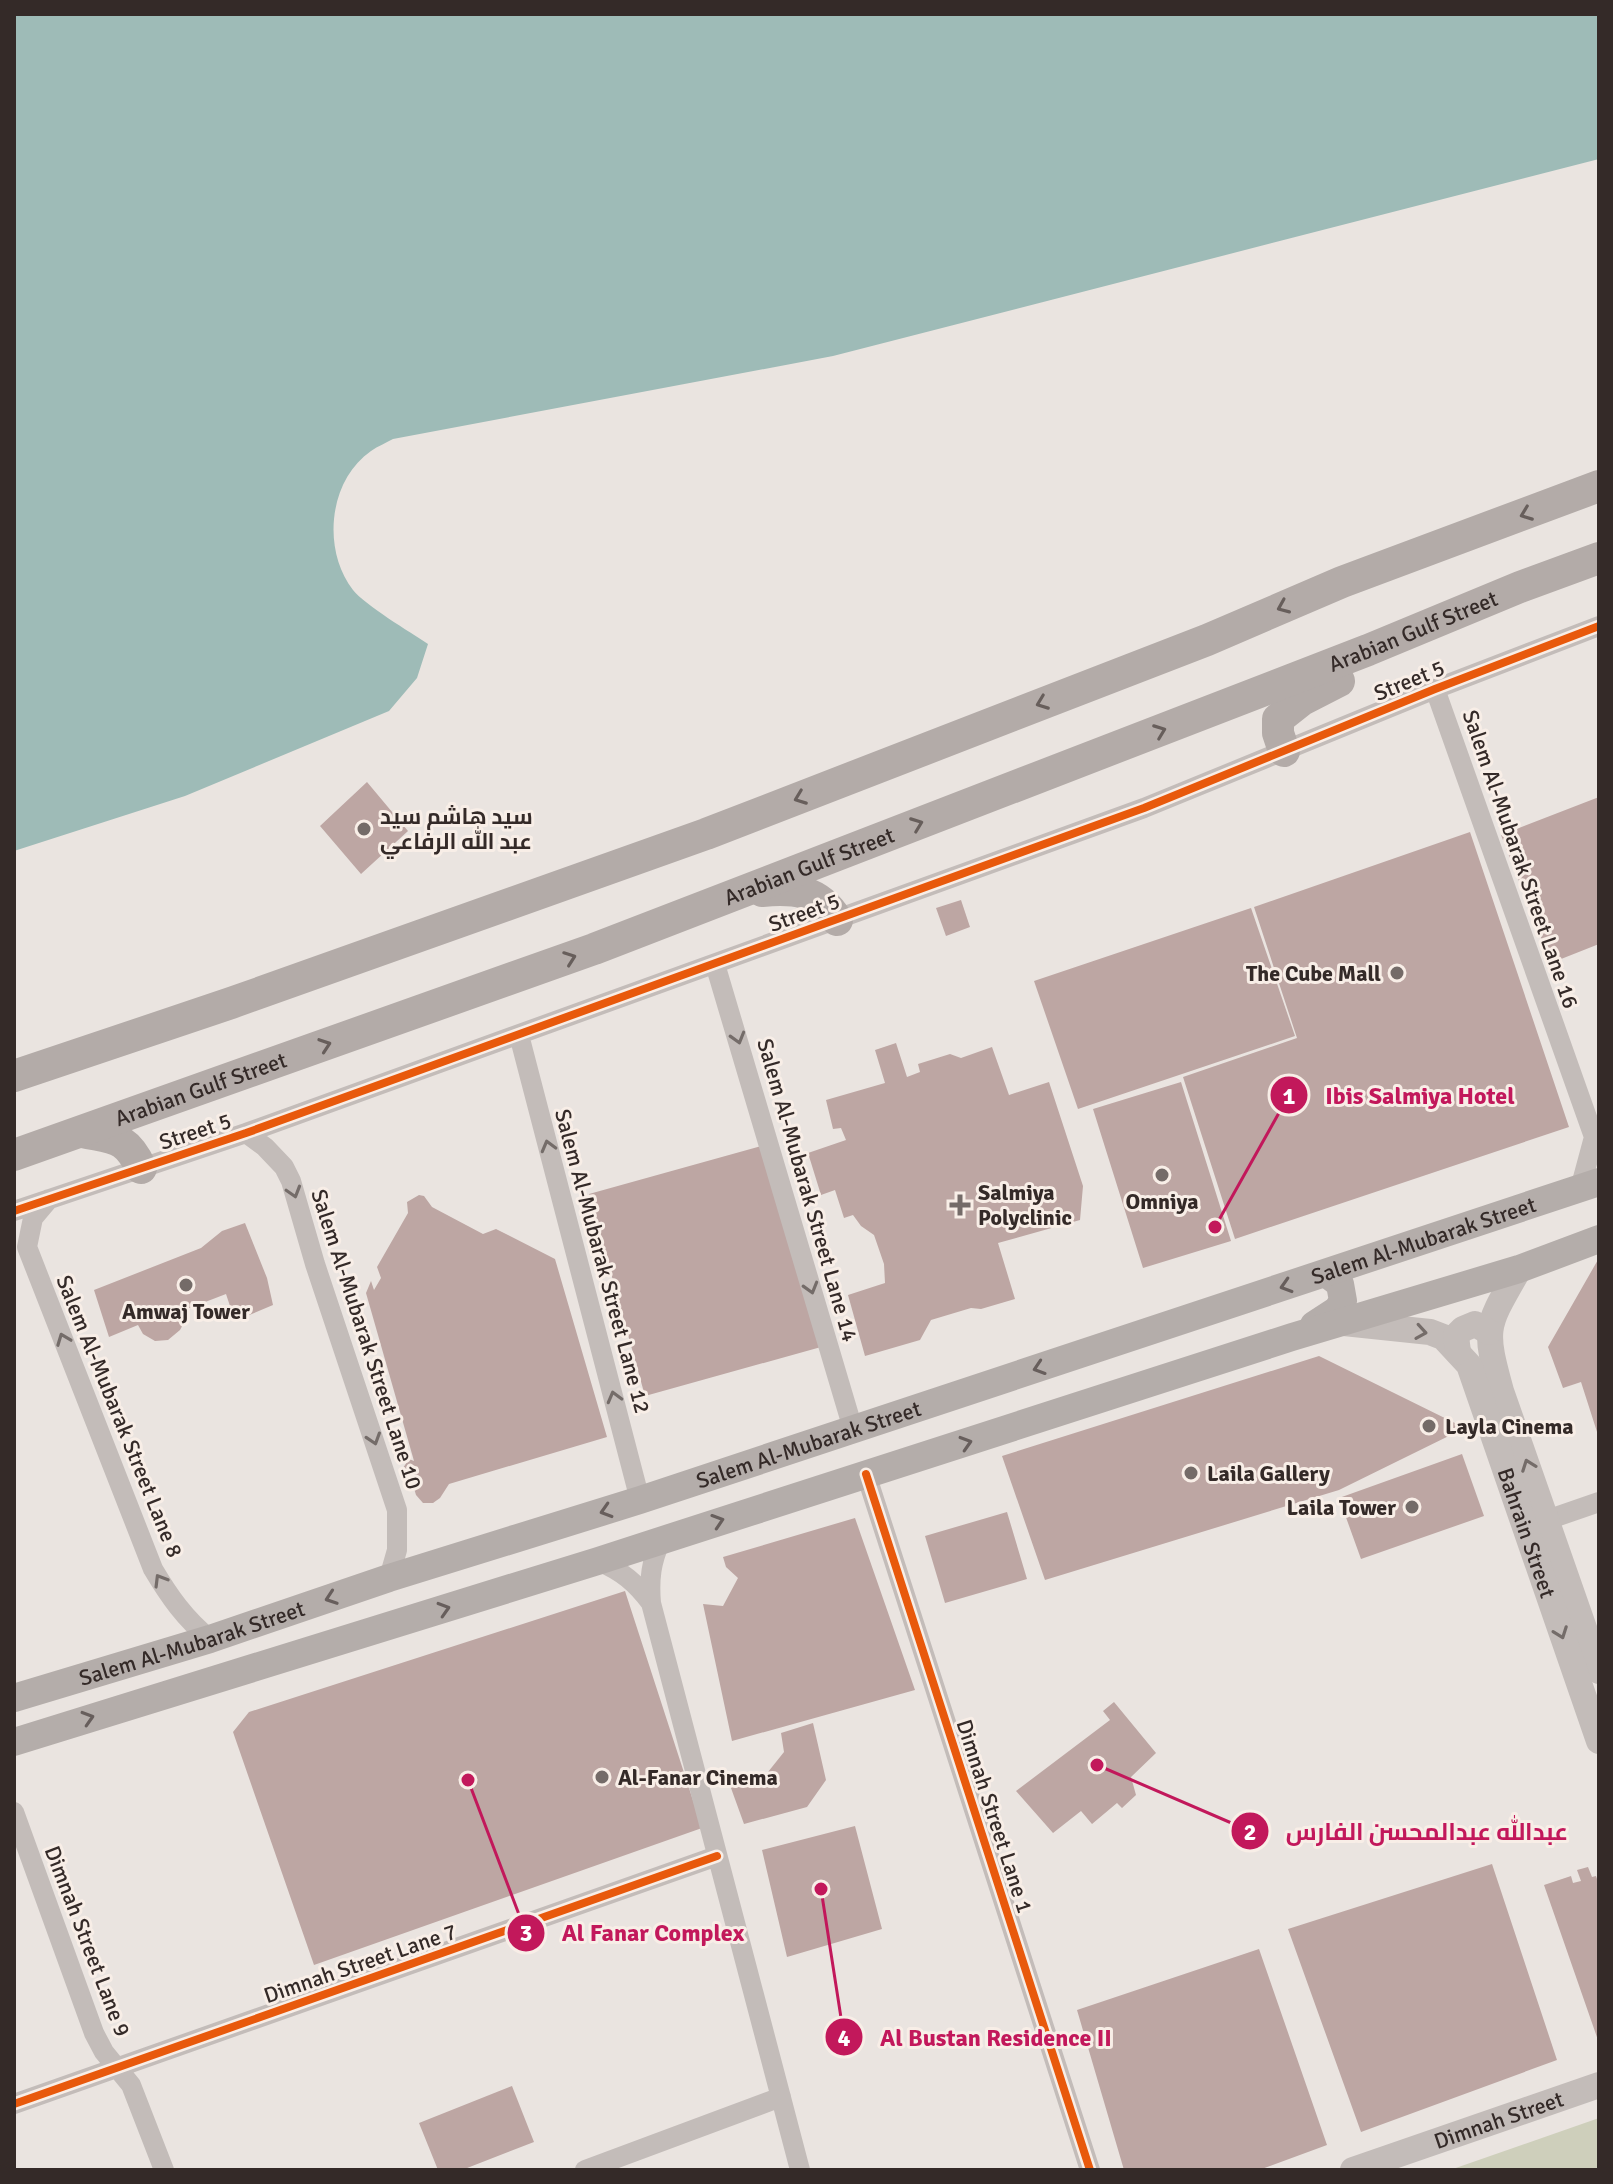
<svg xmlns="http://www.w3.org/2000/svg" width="1613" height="2184" viewBox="0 0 1613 2184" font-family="Signika,Cairo,sans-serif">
	<rect width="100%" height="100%" fill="#eae4e0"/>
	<path fill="#cecfbb" d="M1599 2118V2170H1450Z"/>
	<path fill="#9ebbb7" d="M14 14H1599V159L833 356 393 439C386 443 378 446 371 451 328 481 322 550 353 590 365 605 410 632 428 644L417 678 389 711 185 796 14 851Z"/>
	<path fill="#bda6a3" d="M367 782 408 831 361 874 320 826Z
		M1599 797V944L1551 963 1501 835Z
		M1470 832 1569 1127 1235 1239 1183 1077 1297 1038 1254 907Z
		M961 900 970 927 946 936 936 908Z
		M1251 908 1295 1036 1078 1109 1034 981Z
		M896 1043 907 1077 920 1072 918 1064 950 1054 961 1058 992 1047 1009 1095 1049 1082 1083 1186 1080 1220 998 1243 1015 1299 981 1309 971 1308 931 1320 920 1340 865 1356 848 1295 885 1283 884 1264 874 1235 861 1226 853 1215 844 1218 835 1190 821 1195 808 1153 846 1140 841 1128 833 1129 826 1100 885 1083 875 1050Z
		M1181 1082 1231 1241 1143 1268 1093 1109Z
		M765 1145 821 1347 645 1396 589 1194Z
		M419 1195 424 1196 432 1207 483 1234 496 1229 555 1259 607 1437 449 1484 440 1498 433 1503H423L416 1495 410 1475 403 1468 409 1459 414 1461 366 1293 371 1281 374 1290 381 1278 377 1267 408 1213 407 1202Z
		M245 1223 267 1278 273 1305 235 1321 226 1294 187 1309V1317L180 1330 168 1340 155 1341 143 1334 138 1325 109 1337 94 1290 201 1248 222 1231Z
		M1599 1258V1435H1598L1581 1382 1563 1388 1548 1347Z
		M1319 1356 1465 1428 1339 1490 1045 1580 1002 1456Z
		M1462 1454 1484 1516 1361 1559 1339 1498Z
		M1007 1512 1027 1579 945 1603 925 1536Z
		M855 1518 915 1690 732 1741 703 1604 723 1606 738 1578 726 1567 723 1557Z
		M625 1591 702 1828 314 1965 233 1732 249 1712Z
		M1114 1702 1156 1753 1131 1777 1136 1795 1122 1808 1117 1803 1092 1824 1081 1811 1053 1833 1016 1791 1110 1720 1103 1711Z
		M813 1723 826 1780 807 1807 744 1824 727 1777 743 1773 756 1787 784 1752 781 1733Z
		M855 1826 882 1929 787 1957 762 1850Z
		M1492 1864 1557 2060 1361 2132 1288 1929Z
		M1588 1867 1592 1877 1596 1876 1599 1885V1897L1597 1898 1599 1905V2043L1544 1885 1571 1876 1573 1883 1581 1881 1577 1870Z
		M1259 1949 1327 2145 1259 2170H1124L1077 2010Z
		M512 2086 534 2142 462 2170H438L419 2123Z"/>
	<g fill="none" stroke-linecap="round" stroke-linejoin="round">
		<path stroke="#c3bcb9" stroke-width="20" d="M1435 689 1594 1137 1580 1189
			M715 964 853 1429
			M519 1035 640 1500
			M246 1133 265 1147 284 1167 291 1181 315 1264 397 1510V1550L389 1578
			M49 1199 33 1218 27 1247 153 1569C169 1596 185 1619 210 1639
			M14 1211 246 1133 1144 808 1435 689 1599 626
			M866 1474 1090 2170
			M1547 1520 1599 1502
			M661 1540C651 1562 649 1579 651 1603L800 2170
			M598 1561C622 1571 636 1583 651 1603
			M14 1812 94 2033 104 2052 131 2085 164 2170
			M14 2104 717 1856
			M585 2170 781 2097"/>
		<g stroke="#c3bcb9" stroke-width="26">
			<path d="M1519 1269C1486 1327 1483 1326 1501 1391L1599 1671"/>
			<path id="s1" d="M1344 1323 1430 1332 1443 1337 1469 1365 1599 1741"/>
			<path d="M1458 1352 1456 1336 1463 1329 1475 1324 1489 1332"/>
			<path id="s2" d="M1353 2170 1599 2085"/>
		</g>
		<g stroke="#b4adaa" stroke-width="28">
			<path d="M1314 1325 1337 1310 1343 1301 1340 1284 1327 1274"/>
			<path id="s3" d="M14 1698 210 1639 389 1578 640 1500 1599 1182"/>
			<path d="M14 1742 598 1561 1292 1337 1519 1269 1599 1239"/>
		</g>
		<g stroke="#b3aba8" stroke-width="32">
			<path d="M1284 751 1278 733V719L1302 700 1339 681"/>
			<path d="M762 891C794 888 819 890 837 920"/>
			<path d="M14 1076 231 1003 706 834 1207 640 1342 582 1599 486"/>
			<path d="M83 1132C115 1139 126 1136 141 1168"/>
			<path id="s4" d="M14 1155 594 949 1368 650 1520 587 1599 558"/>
		</g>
		<g stroke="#f8eee7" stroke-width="13">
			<path id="cycleway" d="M14 1211 246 1133 1144 808 1435 689 1599 626
				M866 1474 1090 2170
				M14 2104 717 1856"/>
		</g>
		<use href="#cycleway" stroke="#e8590c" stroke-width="8"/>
	</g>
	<defs><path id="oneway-chevron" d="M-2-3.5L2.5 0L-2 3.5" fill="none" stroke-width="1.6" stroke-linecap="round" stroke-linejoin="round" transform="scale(2)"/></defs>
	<g stroke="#675e5b">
		<use href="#oneway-chevron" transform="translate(1526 514) rotate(159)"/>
		<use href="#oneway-chevron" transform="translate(1283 607) rotate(157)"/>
		<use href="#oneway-chevron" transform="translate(1042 703) rotate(159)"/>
		<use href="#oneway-chevron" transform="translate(1160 731) rotate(-21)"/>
		<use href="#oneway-chevron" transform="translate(800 798) rotate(159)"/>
		<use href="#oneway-chevron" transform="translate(917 824) rotate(-21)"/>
		<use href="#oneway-chevron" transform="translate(570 958) rotate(-20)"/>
		<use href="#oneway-chevron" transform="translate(325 1045) rotate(-19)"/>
	</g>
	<g stroke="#746c69">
		<use href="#oneway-chevron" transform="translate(738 1038) rotate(74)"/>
		<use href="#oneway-chevron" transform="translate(548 1146) rotate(-105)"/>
		<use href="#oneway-chevron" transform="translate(294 1192) rotate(73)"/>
		<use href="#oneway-chevron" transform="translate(811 1288) rotate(74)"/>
		<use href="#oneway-chevron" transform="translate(1421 1332) rotate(9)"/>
		<use href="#oneway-chevron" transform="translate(63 1339) rotate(-111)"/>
		<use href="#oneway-chevron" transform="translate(614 1397) rotate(-105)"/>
		<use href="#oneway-chevron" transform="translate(374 1439) rotate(72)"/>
		<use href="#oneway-chevron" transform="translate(1528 1465) rotate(-110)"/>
		<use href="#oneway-chevron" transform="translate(160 1580) rotate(-121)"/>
		<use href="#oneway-chevron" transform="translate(1561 1633) rotate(70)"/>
	</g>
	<g stroke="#675e5c">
		<use href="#oneway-chevron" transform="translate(1286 1286) rotate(163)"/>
		<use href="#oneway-chevron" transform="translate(1039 1368) rotate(162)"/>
		<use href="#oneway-chevron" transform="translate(966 1443) rotate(-17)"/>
		<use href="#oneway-chevron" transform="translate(606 1511) rotate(163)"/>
		<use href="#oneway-chevron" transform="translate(718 1521) rotate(-18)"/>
		<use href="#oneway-chevron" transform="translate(331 1598) rotate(161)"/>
		<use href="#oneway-chevron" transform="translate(444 1609) rotate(-17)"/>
		<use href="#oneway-chevron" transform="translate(88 1718) rotate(-17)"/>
	</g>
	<g fill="#746b68" stroke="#f8eee7" stroke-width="3">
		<circle cx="364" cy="829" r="8"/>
		<circle cx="1397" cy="973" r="8"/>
		<circle cx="1162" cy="1175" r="8"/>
		<path d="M956 1193h8v8h8v8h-8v8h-8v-8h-8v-8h8z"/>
		<circle cx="186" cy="1285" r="8"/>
		<circle cx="1429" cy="1426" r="8"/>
		<circle cx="1191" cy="1473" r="8"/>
		<circle cx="1412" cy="1507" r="8"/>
		<circle cx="602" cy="1777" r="8"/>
	</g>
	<g text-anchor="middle" stroke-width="6" stroke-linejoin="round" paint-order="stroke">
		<g font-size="22" fill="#342a28" stroke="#f8eee7">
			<text dy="8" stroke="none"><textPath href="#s4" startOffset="1494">Arabian Gulf Street</textPath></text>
			<text transform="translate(1409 680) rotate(-22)" y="8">Street 5</text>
			<text transform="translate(1521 859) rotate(71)" y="8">Salem Al-Mubarak Street Lane 16</text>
			<text dy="8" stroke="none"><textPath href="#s4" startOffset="846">Arabian Gulf Street</textPath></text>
			<text transform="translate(804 912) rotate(-20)" y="8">Street 5</text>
			<text dy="8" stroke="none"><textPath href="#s4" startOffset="198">Arabian Gulf Street</textPath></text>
			<text transform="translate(195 1131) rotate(-18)" y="8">Street 5</text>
			<text transform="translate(808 1190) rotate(74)" y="8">Salem Al-Mubarak Street Lane 14</text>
			<text dy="8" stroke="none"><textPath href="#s3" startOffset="1482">Salem Al-Mubarak Street</textPath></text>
			<text transform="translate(603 1261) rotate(75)" y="8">Salem Al-Mubarak Street Lane 12</text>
			<text transform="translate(367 1339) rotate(72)" y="8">Salem Al-Mubarak Street Lane 10</text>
			<text transform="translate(120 1416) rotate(68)" y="8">Salem Al-Mubarak Street Lane 8</text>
			<text dy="8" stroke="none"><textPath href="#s3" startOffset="834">Salem Al-Mubarak Street</textPath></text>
			<text dy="8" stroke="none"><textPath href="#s1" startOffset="316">Bahrain Street</textPath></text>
			<text dy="8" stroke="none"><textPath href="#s3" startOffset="186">Salem Al-Mubarak Street</textPath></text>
			<text transform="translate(995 1816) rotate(72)" y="8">Dimnah Street Lane 1</text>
			<text transform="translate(88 1941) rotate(69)" y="8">Dimnah Street Lane 9</text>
			<text transform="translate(360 1963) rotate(-19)" y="8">Dimnah Street Lane 7</text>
			<text dy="8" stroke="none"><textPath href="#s2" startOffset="154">Dimnah Street</textPath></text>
		</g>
		<g font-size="22" font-weight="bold" fill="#342a28" stroke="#f8eee7" text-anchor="start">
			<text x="380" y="824">سيد هاشم سيد<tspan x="380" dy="25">عبد الله الرفاعي</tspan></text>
			<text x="1381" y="981" text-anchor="end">The Cube Mall</text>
			<text x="978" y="1200">Salmiya<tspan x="978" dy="25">Polyclinic</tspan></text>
			<text x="1162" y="1209" text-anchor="middle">Omniya</text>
			<text x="186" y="1319" text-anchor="middle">Amwaj Tower</text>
			<text x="1445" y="1434">Layla Cinema</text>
			<text x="1207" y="1481">Laila Gallery</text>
			<text x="1396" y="1515" text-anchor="end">Laila Tower</text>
			<text x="618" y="1785">Al-Fanar Cinema</text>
		</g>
	</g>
	<path fill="none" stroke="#c2185b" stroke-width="3" d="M1215 1227L1289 1095M1097 1765L1250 1831M468 1780L526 1933M821 1889L844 2037"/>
	<g fill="#c2185b" stroke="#f8eee7" stroke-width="3">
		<circle cx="1215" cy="1227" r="8"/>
		<circle cx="1097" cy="1765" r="8"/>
		<circle cx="468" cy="1780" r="8"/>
		<circle cx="821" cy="1889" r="8"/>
		<circle cx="1289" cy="1095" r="20"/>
		<circle cx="1250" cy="1831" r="20"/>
		<circle cx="526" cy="1933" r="20"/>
		<circle cx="844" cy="2037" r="20"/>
	</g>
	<g font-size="24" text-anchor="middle" font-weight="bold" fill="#fff">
		<text x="1289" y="1104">1</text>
		<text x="1250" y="1840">2</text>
		<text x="526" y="1941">3</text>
		<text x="844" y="2046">4</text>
	</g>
	<g font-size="24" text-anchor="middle" font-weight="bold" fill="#c2185b" stroke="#f8eee7" stroke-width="6" stroke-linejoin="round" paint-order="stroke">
		<text x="1420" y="1104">Ibis Salmiya Hotel</text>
		<text x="1427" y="1840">عبدالله عبدالمحسن الفارس</text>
		<text x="653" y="1941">Al Fanar Complex</text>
		<text x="996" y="2046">Al Bustan Residence II</text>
	</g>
	<rect width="1613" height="2184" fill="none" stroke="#342a28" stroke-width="32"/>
</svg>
